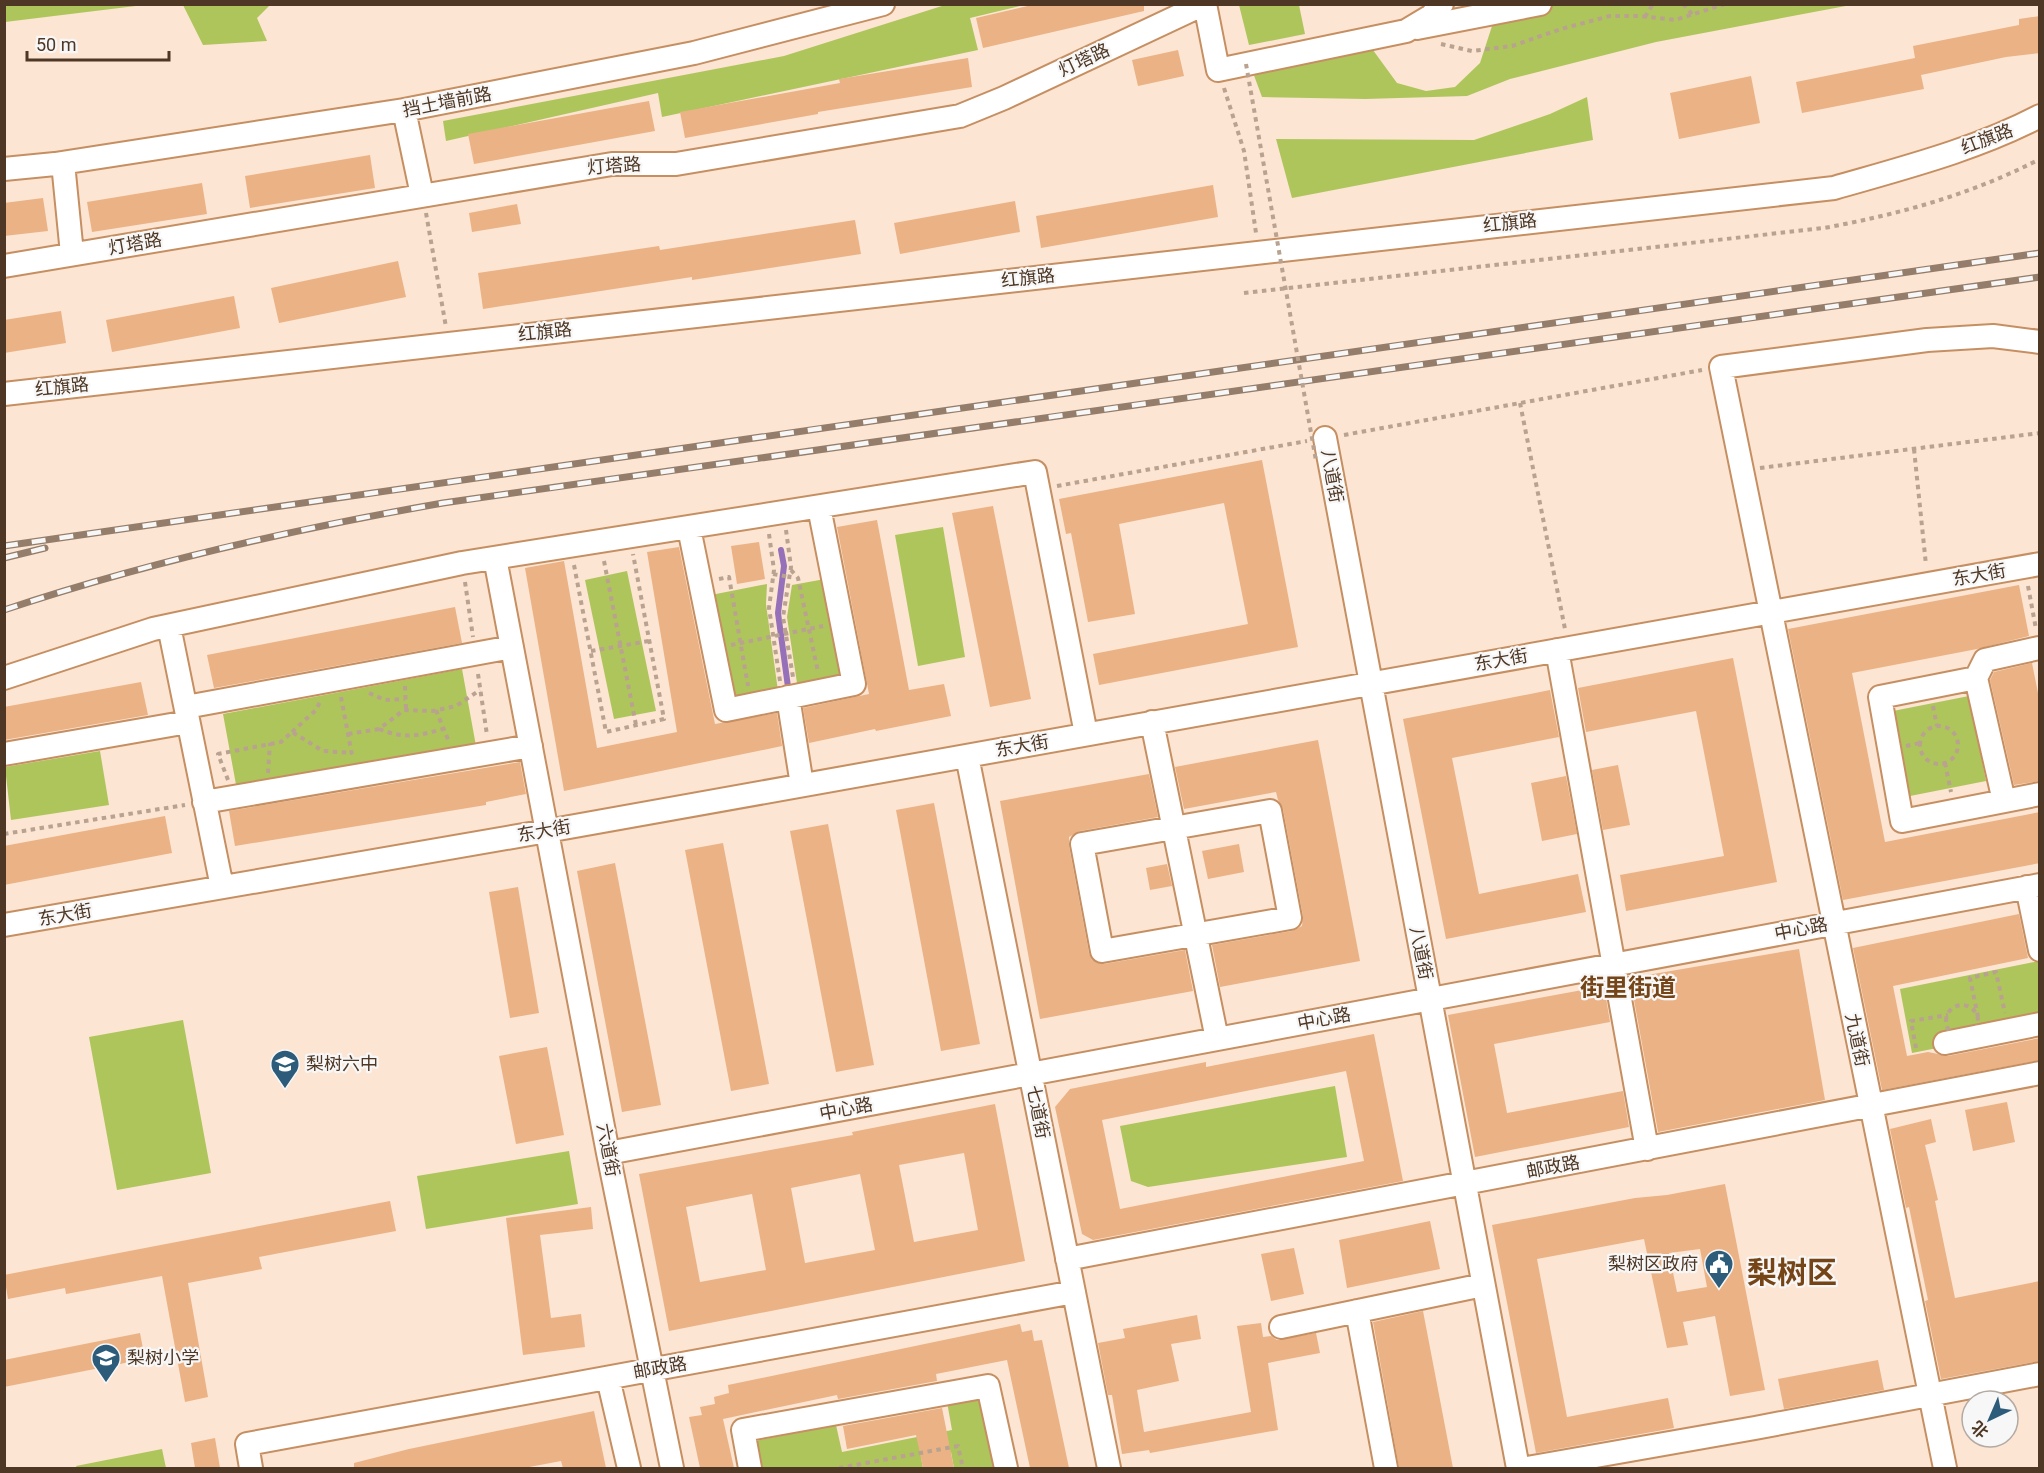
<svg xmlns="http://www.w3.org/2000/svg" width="2044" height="1473" viewBox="0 0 2044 1473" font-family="Roboto,'Noto Sans SC',sans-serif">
	<rect width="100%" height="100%" fill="#fce5d2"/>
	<path fill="#aec55c" d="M5 4H144V5L5 22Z
		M183 5H270L257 18 267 41 203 45Z
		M945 5H1024L970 18 978 50 662 117 658 93 446 141 443 121 784 56Z
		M1239 5H1299L1305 34 1249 45Z
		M1463 5H1851L1656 42 1510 79 1467 96 1365 99 1262 97 1252 70 1370 46 1397 83 1426 91 1455 87 1480 63 1493 23 1470 15Z
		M1587 97 1593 140 1292 198 1276 139 1474 140 1550 114Z
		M943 527 965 657 918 666 895 535Z
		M627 571 656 711 614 719 585 580Z
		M825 579 845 678 802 687 797 683 787 617 792 585Z
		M767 584 766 604 778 691 732 700 711 595Z
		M462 669 476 746 237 790 223 714Z
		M1969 696 1986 781 1910 796 1893 711Z
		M100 751 109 805 11 820 5 767Z
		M2039 961V1028L1912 1053 1900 989Z
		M183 1020 211 1173 117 1190 89 1037Z
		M1335 1086 1347 1157 1148 1187 1131 1181 1120 1126Z
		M569 1151 578 1204 426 1229 417 1176Z
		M982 1395 997 1468H954L951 1452 921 1458 923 1468H760L755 1441 836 1425 842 1452 952 1430 947 1402Z
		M162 1449 166 1468H77L76 1466Z"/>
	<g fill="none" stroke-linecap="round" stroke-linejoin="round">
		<path stroke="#9671ba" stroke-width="6" d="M781 550 784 566 778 613 788 687"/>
	</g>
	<path fill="#ebb285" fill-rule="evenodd" d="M1036 4H1144V11L983 48 976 18Z
		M2040 16V53L2006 57 1921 75 1924 89 1802 113 1796 82 1915 58 1913 46 2019 25V19Z
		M1178 50 1184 76 1138 86 1132 60Z
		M968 58 972 87 818 112V114L685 138 680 112 840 83 839 79Z
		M1751 76 1760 123 1679 139 1670 93Z
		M649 101 655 131 474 164 468 134Z
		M370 155 375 188 250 208 245 176Z
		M202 183 207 214 92 232 87 202Z
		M1213 185 1218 217 1041 248 1036 216Z
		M43 198 48 231 4 236V203Z
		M1015 201 1020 232 900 254 894 223Z
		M517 204 521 224 472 232 469 213Z
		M855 220 861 254 692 280V277L483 309 478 273 659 246 660 250Z
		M398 261 406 297 279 323 271 288Z
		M234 296 240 328 112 352 106 320Z
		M61 311 66 343 4 353V320Z
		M1262 460 1298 647 1099 685 1093 654 1248 624 1224 503 1119 524 1135 614 1088 622 1071 533 1066 534 1059 499Z
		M993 506 1031 699 990 707 952 513Z
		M877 520 909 690 944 684 951 716 876 731 875 729 809 743 803 708 869 694 837 527Z
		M759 542 765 579 737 584 731 546Z
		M679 547 715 724 777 713 782 746 564 791 525 568 564 561 597 748 677 732 647 552Z
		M2019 585 2029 636 1977 649 1852 673 1885 842 2040 812V863L1843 900 1788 629Z
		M455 607 462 643 214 688 207 655Z
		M1733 658 1777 882 1626 911 1620 875 1724 856 1696 711 1586 732 1578 688Z
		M2032 663 2040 703V781L2014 785 1990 680 1994 672Z
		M141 682 148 715 4 740V707Z
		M1550 690 1559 737 1452 758 1479 894 1578 874 1586 912 1446 939 1403 719Z
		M1318 740 1360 961 1220 987 1212 945 1292 931 1302 926 1303 916 1283 809 1278 800 1276 792 1184 809 1175 767Z
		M520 762 526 794 486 802V805L235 846 229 811Z
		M1618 765 1630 825 1603 830 1592 770Z
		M1149 774 1158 817 1080 831 1069 837V846L1089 953 1092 960 1104 964 1185 950 1193 991 1040 1019 1000 801Z
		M1566 776 1577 834 1542 841 1531 783Z
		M934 803 980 1044 941 1051 896 810Z
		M165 816 172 853 4 885V846Z
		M828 824 874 1065 836 1072 790 831Z
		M723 843 769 1084 731 1091 685 850Z
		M1239 844 1244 872 1208 879 1202 851Z
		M615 863 661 1105 622 1112 577 871Z
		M1167 864 1172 886 1150 890 1146 868Z
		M518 887 539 1013 510 1018 489 892Z
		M2019 914 2028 958 1893 986 1907 1056 1928 1052 1948 1056 2040 1038V1060L1882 1090 1853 948Z
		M1799 949 1825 1100 1658 1132 1630 978Z
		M1604 986 1610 1022 1494 1044 1507 1113 1623 1091 1629 1127 1475 1157 1448 1015Z
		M1374 1034 1403 1181 1093 1240 1082 1234 1055 1107 1070 1089 1206 1062V1067ZM1346 1071 1364 1161 1120 1209 1102 1120Z
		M547 1047 564 1135 516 1144 499 1056Z
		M2007 1102 2015 1142 1973 1151 1965 1110Z
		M995 1104 1025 1261 669 1331 639 1174 853 1135 852 1132ZM964 1153 978 1230 914 1242 899 1165ZM860 1174 875 1250 805 1263 791 1188ZM752 1194 766 1270 700 1282 686 1207Z
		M1931 1119 1936 1142 1925 1145 1938 1200 1935 1201 1955 1298 2040 1281V1361L1941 1379 1925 1301 1928 1300 1909 1207 1906 1208 1890 1129Z
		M1725 1184 1765 1390 1730 1396 1715 1316 1683 1322 1688 1345 1667 1348 1644 1239 1537 1259 1567 1417 1668 1398 1674 1428 1536 1453 1492 1225 1635 1198 1667 1195ZM1700 1249 1707 1287 1677 1292 1669 1253Z
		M390 1201 396 1231 259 1257 262 1269 188 1283 208 1397 185 1402 162 1276 66 1294 65 1288 8 1299 4 1275Z
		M591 1207 593 1229 540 1235 551 1318 581 1314 585 1347 523 1355 506 1218Z
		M1430 1221 1440 1269 1347 1288 1339 1240Z
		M1294 1248 1304 1294 1271 1301 1261 1254Z
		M1423 1311 1453 1468H1399L1373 1322Z
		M1197 1315 1201 1339 1171 1344 1179 1381 1137 1390 1144 1432 1251 1412 1237 1326 1261 1323 1263 1337 1271 1336 1277 1340 1316 1333 1320 1353 1268 1363 1278 1430 1150 1453 1149 1450 1122 1454 1112 1395H1108L1098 1343 1125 1338 1123 1329Z
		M1020 1324 1022 1332 1032 1330 1034 1341 1042 1340 1069 1468H1030L1007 1360 936 1374 937 1381 838 1399 837 1395 723 1419 734 1468H700L689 1417 702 1415 700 1407 715 1404 714 1397 729 1393 728 1385Z
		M140 1333 145 1359 4 1387V1360Z
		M1878 1360 1884 1390 1784 1409 1778 1379Z
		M942 1408 954 1468H923L916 1435 847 1449 843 1426Z
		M594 1411 606 1468H563L561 1461 524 1468H354V1463L409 1449Z
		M215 1438 220 1468H195L191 1443Z"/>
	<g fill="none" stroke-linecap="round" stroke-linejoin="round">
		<g stroke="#c68f62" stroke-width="26">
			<path id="minor" d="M1205 4 1218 70 1406 31 1431 16 1442 4
				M1417 28 1540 4
				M404 110 422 195
				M63 163 72 254
				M4 169 55 164 404 110 694 53 883 4
				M4 266 612 164H676L960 116 1004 98 1204 4
				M4 394 1834 188C1903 168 1975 150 2040 116
				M1325 438 1518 1468
				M689 528 726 710 854 684 819 507
				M495 558 608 1153 672 1468
				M169 626 222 887
				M1557 650 1647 1149
				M4 678 153 629 462 563 1035 472 1086 734
				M1976 678 1985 660 2039 648
				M788 697 802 785
				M186 707 512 647
				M1152 722 1217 1039
				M4 754 188 722
				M967 756 1109 1468
				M2004 801 1976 678 1880 697 1902 821 2040 794
				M204 802 531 746
				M1270 811 1290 918 1102 951 1082 844Z
				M2027 887 2040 950
				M4 925 547 831 2040 564
				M1945 1043 2040 1024
				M608 1153 2040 885
				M1067 1259 2040 1073
				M1357 1311 1386 1468
				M1281 1327 1483 1285
				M608 1378 629 1468
				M251 1468 247 1444 1074 1292
				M750 1468 743 1430 988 1386 1006 1468
				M1527 1468 1755 1428 2040 1374
				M1945 1468 1721 367 1927 340 1993 336 2040 342"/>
		</g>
		<path stroke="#b9a28f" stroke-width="4" stroke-dasharray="4.5 4.5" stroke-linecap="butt" d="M1683 4 1693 15
			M1645 17 1653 4
			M1441 44 1472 51 1512 46 1561 29 1610 16H1641L1675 20 1725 4
			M1224 88 1244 151 1256 233
			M426 213 446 327
			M1244 293 1824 228C1900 214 1970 195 2040 159
			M1520 403 1565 629
			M1344 435 1702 370
			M1914 449 1926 565
			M1760 468 2040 433
			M1057 486 1307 441
			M786 530 791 567 783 617 793 677
			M769 534 774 570 769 608 780 681
			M604 561 636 725
			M574 565 606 732 664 719 633 554
			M791 570 798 578 818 672
			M773 574 790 577
			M719 579 729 577 748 686
			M465 582 473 637
			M2028 586 2036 629
			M731 645 823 626
			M591 651 649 641
			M478 674 487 735
			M405 686 406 710
			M369 693 385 700 405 699
			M341 697 352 755
			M1933 706 1937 726
			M436 710 449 742
			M1920 745a19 19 0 1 1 38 0a19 19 0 1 1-38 0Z
			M379 729C405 739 417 736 443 729
			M292 732 316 710 320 702
			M348 734 379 729 404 710 433 711 456 706 480 690
			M1906 746 1920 743
			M1945 763 1951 792
			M268 773 270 743
			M228 780 218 754 281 742 292 732 323 751 352 753
			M4 834 185 805
			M1946 1021a16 16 0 1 1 32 0a16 16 0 1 1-32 0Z
			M1978 1017 1970 978 1996 972 2005 1013
			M1916 1048 1911 1021 1948 1015
			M839 1468 958 1446 963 1468"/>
		<use href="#minor" stroke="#fff" stroke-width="22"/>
		<g stroke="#947d6a" stroke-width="7">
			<path id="rail" d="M4 546 2040 253
				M4 558 45 548
				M4 610C148 562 294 529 443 503L2040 277"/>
		</g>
		<use href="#rail" stroke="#f7f7f7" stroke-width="4.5" stroke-dasharray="14" stroke-linecap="butt"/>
		<path stroke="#b9a28f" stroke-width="4" stroke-dasharray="4.5 4.5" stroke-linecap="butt" d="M1246 64 1316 461"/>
	</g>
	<defs>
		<g id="school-pin" transform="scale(1.5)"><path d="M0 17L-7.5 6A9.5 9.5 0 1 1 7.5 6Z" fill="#2d5c7b" stroke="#f7f7f7"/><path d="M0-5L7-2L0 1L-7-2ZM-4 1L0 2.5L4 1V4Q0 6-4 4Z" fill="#fff"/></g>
		<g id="civic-pin" transform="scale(1.5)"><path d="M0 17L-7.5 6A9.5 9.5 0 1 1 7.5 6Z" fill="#2d5c7b" stroke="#f7f7f7"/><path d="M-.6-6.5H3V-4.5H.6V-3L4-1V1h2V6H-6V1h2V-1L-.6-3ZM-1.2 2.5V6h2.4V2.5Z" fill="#fff"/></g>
	</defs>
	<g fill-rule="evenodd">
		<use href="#school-pin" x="285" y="1064"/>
		<use href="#civic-pin" x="1719" y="1264"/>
		<use href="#school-pin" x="106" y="1358"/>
	</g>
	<g text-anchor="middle" stroke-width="4.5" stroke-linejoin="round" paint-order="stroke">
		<g font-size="18" fill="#4e3724" stroke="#f7f7f7">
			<text transform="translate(1084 60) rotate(-25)" y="6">灯塔路</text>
			<text transform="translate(447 102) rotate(-11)" y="6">挡土墙前路</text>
			<text transform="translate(1987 139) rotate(-21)" y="6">红旗路</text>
			<text transform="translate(614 166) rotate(-4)" y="6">灯塔路</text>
			<text transform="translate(1510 223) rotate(-6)" y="6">红旗路</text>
			<text transform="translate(135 244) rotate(-10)" y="6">灯塔路</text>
			<text transform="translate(1028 278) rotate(-6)" y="6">红旗路</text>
			<text transform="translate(545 332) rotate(-6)" y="6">红旗路</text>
			<text transform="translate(62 387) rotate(-6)" y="6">红旗路</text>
			<text transform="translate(1332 476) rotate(80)" y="6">八道街</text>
			<text transform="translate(1979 575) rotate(-10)" y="6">东大街</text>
			<text transform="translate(1501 660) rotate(-10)" y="6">东大街</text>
			<text transform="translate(1022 746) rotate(-10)" y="6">东大街</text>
			<text transform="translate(544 831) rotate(-10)" y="6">东大街</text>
			<text transform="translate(65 915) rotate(-10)" y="6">东大街</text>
			<text transform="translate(1801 929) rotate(-11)" y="6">中心路</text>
			<text transform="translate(1421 953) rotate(79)" y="6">八道街</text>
			<text transform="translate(1324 1019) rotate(-11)" y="6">中心路</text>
			<text transform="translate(1857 1040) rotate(78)" y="6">九道街</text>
			<text transform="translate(846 1109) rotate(-11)" y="6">中心路</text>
			<text transform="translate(1038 1112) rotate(79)" y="6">七道街</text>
			<text transform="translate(608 1150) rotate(79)" y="6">六道街</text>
			<text transform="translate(1553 1167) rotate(-11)" y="6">邮政路</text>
			<text transform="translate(660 1368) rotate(-10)" y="6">邮政路</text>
		</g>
		<g font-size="18" fill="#4e3724" stroke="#f7f7f7" text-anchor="start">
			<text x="306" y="1070">梨树六中</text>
			<text x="1698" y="1270" text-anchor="end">梨树区政府</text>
			<text x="127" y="1364">梨树小学</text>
		</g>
		<g font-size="24" font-weight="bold" fill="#764517" stroke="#f7f7f7">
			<text x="1628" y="996">街里街道</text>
		</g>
		<g font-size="30" font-weight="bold" fill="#764517" stroke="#f7f7f7">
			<text x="1792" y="1283">梨树区</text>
		</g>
	</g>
	<rect width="2044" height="1473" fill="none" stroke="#4e3724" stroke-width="12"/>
	<g transform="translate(1990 1419) rotate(224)"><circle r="28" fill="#f7f7f7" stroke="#b3aaa3" stroke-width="1.5"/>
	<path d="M0-4.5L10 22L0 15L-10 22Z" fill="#2d5c7b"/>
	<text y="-9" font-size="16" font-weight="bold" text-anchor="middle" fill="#4e3724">北</text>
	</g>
	<path d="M27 51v9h142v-9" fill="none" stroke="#4e3724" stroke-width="3"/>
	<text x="36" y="51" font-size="18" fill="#4e3724" stroke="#f7f7f7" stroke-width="4.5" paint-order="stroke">50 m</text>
</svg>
